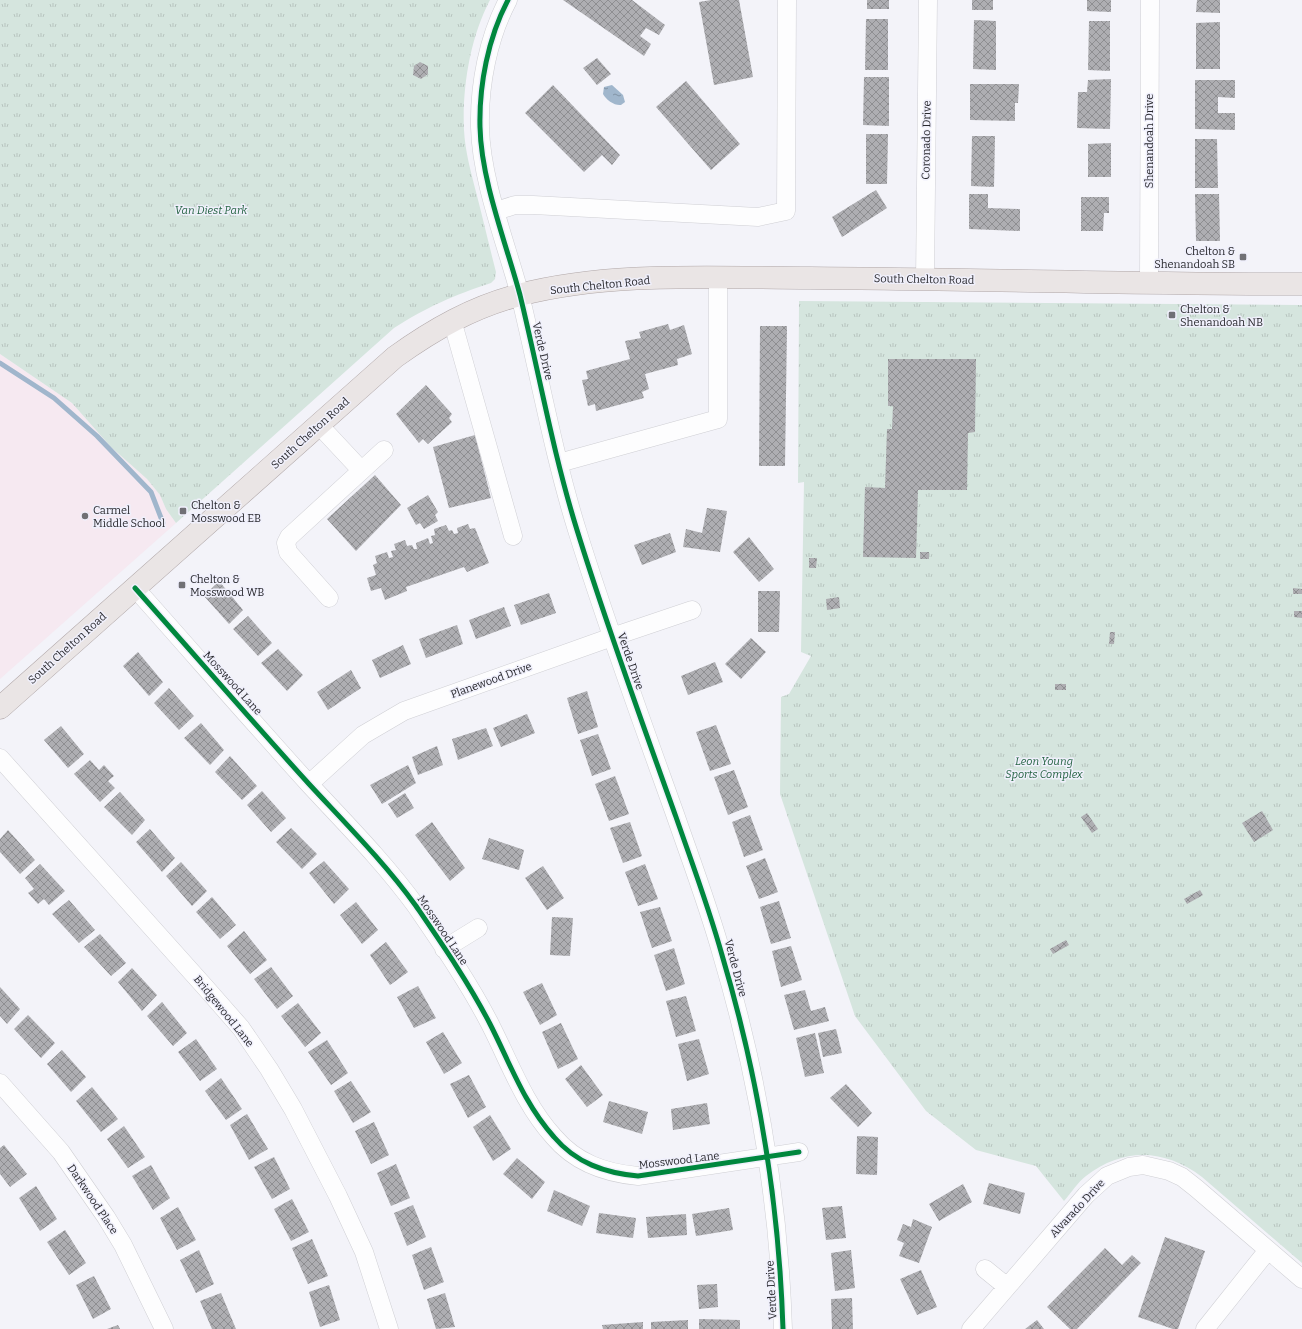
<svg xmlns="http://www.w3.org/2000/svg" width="1302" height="1329" viewBox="0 0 1302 1329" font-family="Bitter,serif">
	<defs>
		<pattern id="park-tufts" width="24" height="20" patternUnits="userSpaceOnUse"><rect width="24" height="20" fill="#d5e5de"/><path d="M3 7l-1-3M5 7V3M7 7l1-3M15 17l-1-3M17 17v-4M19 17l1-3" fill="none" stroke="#b7c4bf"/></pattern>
		<pattern id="water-ripples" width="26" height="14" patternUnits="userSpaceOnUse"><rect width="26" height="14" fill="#a0b6cc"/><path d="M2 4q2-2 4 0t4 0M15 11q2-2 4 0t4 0" fill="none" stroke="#8294a6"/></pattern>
		<pattern id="building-cross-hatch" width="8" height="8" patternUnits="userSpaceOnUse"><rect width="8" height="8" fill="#aeaeb2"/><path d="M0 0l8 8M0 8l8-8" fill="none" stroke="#8e8e91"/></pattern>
	</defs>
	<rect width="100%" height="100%" fill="#f3f3f9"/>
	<path fill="#f6e9f1" d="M0 354 72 403 111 447 147 479 160 495 166 509 176 523 0 679Z"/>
	<path fill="url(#park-tufts)" d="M0 0H490C470 38 462 88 464 130 465 151 471 172 476 192 483 219 489 245 496 272L495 279 491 283C454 295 427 307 394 328L176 523 166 509 160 495 147 479 111 447 72 403 0 354Z
		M799 301 1302 305V1263L1202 1177C1165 1149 1124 1147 1086 1176 1078 1182 1071 1193 1064 1201L1036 1166 976 1150 926 1111 855 1016 780 794 781 697 789 694 811 656 801 652 804 482 798 483Z"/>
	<path fill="url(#water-ripples)" d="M612 85 623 95 625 102 621 105C615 106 606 100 603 94L604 87Z"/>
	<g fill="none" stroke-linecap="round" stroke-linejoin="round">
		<path stroke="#a0b6cc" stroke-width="5" d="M0 363 54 398 97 436 151 492 163 523"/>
	</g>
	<path fill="url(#building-cross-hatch)" d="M563 0H632L665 25 659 35 646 28 640 36 651 44 644 56Z
		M711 0H739L753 77 714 85 699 2Z
		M867 0H889V9H867Z
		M972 0H993V10H972Z
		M1087 0H1111V12L1087 11Z
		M1197 0H1220V13L1196 12Z
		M866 19H888V70H865Z
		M974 20 996 21V70L973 69Z
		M1089 21H1110V71L1088 70Z
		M1220 22V69H1196V23Z
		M597 58 611 74 597 85 583 68Z
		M420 62 428 66V74L421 79 413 75 414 66Z
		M864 77H889V126L863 125Z
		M1111 79 1110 129 1077 128 1078 92H1087L1088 80Z
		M1195 80H1235V98L1218 97V113H1235V130L1195 129Z
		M686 81 740 144 711 170 656 107Z
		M970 84H1019L1018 103H1015V121L970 120Z
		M553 85 620 155 612 165 602 155 584 172 525 113Z
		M866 134H888L887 184H866Z
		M972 136H995L994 187 971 186Z
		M1195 139H1217L1218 188H1195Z
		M1111 143V177H1088V144Z
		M876 190 887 208 842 237 832 217Z
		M969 194H988V208L1020 209V231L969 229Z
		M1195 194H1219L1220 241H1196Z
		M1081 197H1109V213H1104L1103 231H1081Z
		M668 324 670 330 684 325 692 354 677 359 678 365 645 374 649 389 642 392 644 398 596 411 595 404 588 406 582 380 588 379 586 371 630 359 625 341 641 338 639 332Z
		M760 326H787L785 466H759Z
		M888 359H976L975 432 968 433 967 490H918L916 558 863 557 865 487 885 488 887 429H892L893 406H888Z
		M426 385 452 414 449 418 452 422 428 444 423 439 419 443 396 414Z
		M475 435 491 498 449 508 433 447Z
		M375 475 401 505 356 551 327 519Z
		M428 495 438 512 435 515 438 521 424 529 420 523 416 525 407 508Z
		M707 508 727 511 720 552 683 547 686 529 702 533Z
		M468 524 470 529 475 528 489 563 467 572 464 567 406 587 407 591 385 600 381 588 371 591 367 578 376 575 373 565 377 563 375 556 387 552 389 558 393 557 391 551 396 550 394 544 405 540 407 546 412 545 414 549H417L416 543 428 538 430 544 433 543 431 536 435 535 434 529 446 525 449 531 452 530 454 534 458 533 457 528Z
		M670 533 676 552 642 565 634 545Z
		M749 537 774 569 759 582 733 552Z
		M920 552H929V559H920Z
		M809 558H817L816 568H809Z
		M219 581 243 610 229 624 204 596Z
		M1293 588 1302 589V594H1293Z
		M758 591H780L779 632H758Z
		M549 593 556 613 521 625 514 605Z
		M839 597 840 608 827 610 826 599Z
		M504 607 511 626 476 639 469 620Z
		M1294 611H1302V618L1294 617Z
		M248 616 272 643 258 656 233 629Z
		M457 625 463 644 426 658 419 639Z
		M1110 632H1115L1114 644H1109Z
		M751 638 766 652 741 679 725 664Z
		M403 645 411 664 380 678 372 660Z
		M278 649 303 675 287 691 261 663Z
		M138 652 163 682 149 696 123 666Z
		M715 662 723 682 688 695 681 676Z
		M351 670 361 688 328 710 317 692Z
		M1055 684H1066V690H1055Z
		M169 688 194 716 179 730 154 703Z
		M587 691 598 727 578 734 567 698Z
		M527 714 535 733 501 747 493 728Z
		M201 723 224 750 210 765 184 738Z
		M716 725 731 764 710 771 696 732Z
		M61 726 84 754 68 768 44 740Z
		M486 728 493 746 458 760 452 739Z
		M598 734 611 769 592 776 580 740Z
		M437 746 443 765 418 775 412 757Z
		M230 756 257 786 242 800 215 772Z
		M90 760 99 770 104 765 114 776 108 781 115 788 100 802 74 774Z
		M408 765 416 783 382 804 370 785Z
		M734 770 748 807 728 815 714 777Z
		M615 776 629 814 609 821 595 784Z
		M262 791 286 818 271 832 247 805Z
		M120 792 145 820 132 835 104 807Z
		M405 793 414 808 397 818 388 804Z
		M1262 811 1273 830 1254 842 1242 823Z
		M1087 813 1098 829 1092 833 1081 817Z
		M750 815 763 850 744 857 732 822Z
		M432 822 465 868 450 881 415 835Z
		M630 822 642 856 623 863 610 828Z
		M291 828 317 854 302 869 276 842Z
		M150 829 175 858 162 872 136 842Z
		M8 830 35 860 20 874 0 852V839Z
		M489 838 524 850 519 870 482 859Z
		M765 858 778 892 759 899 746 866Z
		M324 861 349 889 334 904 309 873Z
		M181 862 207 891 192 906 166 876Z
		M40 864 65 891 49 905 44 899 38 904 28 893 34 889 25 878Z
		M645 864 658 899 638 906 625 872Z
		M543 866 564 898 547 910 525 878Z
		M1200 890 1203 895 1187 904 1184 899Z
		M212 897 236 925 220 939 196 912Z
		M69 900 95 930 79 943 52 914Z
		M779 901 791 938 771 944 760 907Z
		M356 902 378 930 362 944 340 915Z
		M660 907 672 941 652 948 640 912Z
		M552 917 573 918 570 956 550 955Z
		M244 931 267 960 250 974 227 946Z
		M100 934 126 963 111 976 84 947Z
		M1066 940 1069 945 1053 954 1050 949Z
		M386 942 408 972 390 985 370 955Z
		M791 946 802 980 781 987 772 951Z
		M674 948 685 984 666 991 654 955Z
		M271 967 293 996 277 1009 254 979Z
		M132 968 157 995 142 1011 118 982Z
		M542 983 557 1015 540 1025 523 992Z
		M418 986 436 1018 414 1028 397 997Z
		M0 987 20 1009 7 1024 0 1016Z
		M805 990 811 1011 825 1007 829 1021 794 1030 784 995Z
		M686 996 696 1031 676 1037 666 1001Z
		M162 1002 187 1033 173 1046 147 1016Z
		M298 1003 321 1033 305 1047 281 1016Z
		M28 1015 55 1043 41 1058 14 1029Z
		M561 1023 578 1059 558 1069 542 1032Z
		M836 1029 842 1053 823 1057 818 1033Z
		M443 1032 462 1063 444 1074 426 1042Z
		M815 1033 824 1073 805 1077 796 1038Z
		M196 1039 217 1069 200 1081 178 1052Z
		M699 1039 709 1074 687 1081 678 1044Z
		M327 1040 348 1073 331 1085 308 1052Z
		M62 1050 86 1077 71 1092 47 1064Z
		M581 1065 603 1095 587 1107 565 1079Z
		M469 1075 486 1107 468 1118 450 1084Z
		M221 1078 242 1109 226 1120 205 1091Z
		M351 1081 371 1112 353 1123 334 1091Z
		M846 1084 872 1113 858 1127 830 1098Z
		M92 1087 118 1119 101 1132 76 1101Z
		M609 1101 648 1112 642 1134 603 1122Z
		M707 1103 710 1124 673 1130 671 1109Z
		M247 1114 268 1149 249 1160 230 1125Z
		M490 1115 511 1149 493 1161 473 1127Z
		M374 1122 389 1155 371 1164 355 1131Z
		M124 1126 145 1157 128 1168 107 1139Z
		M857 1136 878 1137 877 1175 856 1174Z
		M4 1145 27 1174 10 1187 0 1174V1148Z
		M274 1157 290 1189 272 1199 254 1167Z
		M517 1158 545 1182 532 1199 503 1174Z
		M396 1164 410 1198 391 1206 377 1173Z
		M151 1165 170 1198 153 1210 132 1176Z
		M989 1183 1025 1193 1020 1214 983 1204Z
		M963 1184 972 1202 939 1221 929 1204Z
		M36 1186 57 1219 40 1231 19 1198Z
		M554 1190 590 1206 582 1226 547 1211Z
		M292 1199 309 1232 291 1241 274 1209Z
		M413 1205 426 1237 407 1246 394 1213Z
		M842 1206 846 1238 826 1240 822 1208Z
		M178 1207 196 1240 177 1250 160 1218Z
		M729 1208 733 1230 696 1236 692 1214Z
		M599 1213 636 1218 633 1238 596 1233Z
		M686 1214 687 1235 648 1238 646 1217Z
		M913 1219 932 1227 919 1263 899 1256 904 1243 897 1240 903 1224 911 1227Z
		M65 1230 86 1263 69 1275 47 1242Z
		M1165 1237 1205 1251 1178 1329H1173L1138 1317Z
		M312 1239 328 1276 308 1284 292 1248Z
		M431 1247 444 1282 424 1290 412 1255Z
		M1105 1248 1122 1265 1132 1255 1141 1263 1077 1329H1070L1047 1307Z
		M199 1250 214 1284 196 1293 180 1260Z
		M851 1250 855 1288 835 1291 831 1253Z
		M921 1270 937 1307 917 1315 900 1279Z
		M94 1276 111 1309 93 1319 76 1285Z
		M717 1284 718 1307 699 1309 697 1285Z
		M329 1285 340 1320 320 1327 309 1292Z
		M221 1293 236 1329H212L200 1301Z
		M445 1293 455 1327 436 1329 427 1299Z
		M852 1298 853 1329H832L831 1299Z
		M699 1319 740 1320V1329H699Z
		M688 1320V1329H651V1322Z
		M1037 1320 1044 1329H1025Z
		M643 1322V1329H603L602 1325Z
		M118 1325 120 1329H107Z"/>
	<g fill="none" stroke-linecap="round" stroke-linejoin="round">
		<g stroke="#cfcfd4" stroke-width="19">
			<path id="minor" d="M508 0C488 38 479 85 480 127 481 180 506 243 520 295 539 373 553 453 577 530 607 627 642 722 676 817 692 863 709 908 722 955 758 1076 779 1202 783 1329
				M496 211 515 205H533L758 217 786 211 787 0
				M925 280 928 0
				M1149 282 1150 0
				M452 320 513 536
				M319 425 361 470
				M559 463 718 419V278
				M135 588C193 653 250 719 309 784 346 824 384 862 416 906 442 944 469 983 490 1024 510 1063 524 1104 554 1137 576 1163 605 1173 638 1176L799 1152
				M329 598 288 552 286 543 289 537 384 450
				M0 758 205 987 241 1028 269 1069 293 1109 338 1196 364 1252 389 1329
				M309 784 363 735 404 711 612 637 692 610
				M444 949 478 928
				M0 1083 61 1152 106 1217 123 1245 164 1329
				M985 1269 1006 1286
				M971 1329 1086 1195 1107 1176 1129 1167 1143 1165 1169 1171 1182 1177 1196 1188 1302 1279
				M1205 1329 1268 1250"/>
		</g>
		<g stroke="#b0a7a8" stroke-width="23">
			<path id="major" d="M0 708 395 357C434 329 473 307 519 295 611 271 715 278 810 278 974 279 1138 284 1302 284"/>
		</g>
		<use href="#minor" stroke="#fdfdfe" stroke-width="18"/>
		<use href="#major" stroke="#eae5e5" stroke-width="22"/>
		<g stroke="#f0f0fc" stroke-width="8">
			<path id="cycleway" d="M508 0C488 38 479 85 480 127 481 180 506 243 520 295 539 373 553 453 577 530 607 627 642 722 676 817 692 863 709 908 722 955 758 1076 779 1202 783 1329
				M135 588C193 653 250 719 309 784 346 824 384 862 416 906 442 944 469 983 490 1024 510 1063 524 1104 554 1137 576 1163 605 1173 638 1176L799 1152"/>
		</g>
		<use href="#cycleway" stroke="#00873e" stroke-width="5"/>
	</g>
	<g fill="#707075" stroke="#f0f0fc" stroke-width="1.5">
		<rect x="1239" y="253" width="8" height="8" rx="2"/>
		<rect x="1168" y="311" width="8" height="8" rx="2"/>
		<rect x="179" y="507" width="8" height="8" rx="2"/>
		<circle cx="85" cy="516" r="4"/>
		<rect x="178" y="581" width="8" height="8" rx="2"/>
	</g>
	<g text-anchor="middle" stroke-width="3" stroke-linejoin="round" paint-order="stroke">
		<g font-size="11" fill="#29292e" stroke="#f0f0fc">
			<text transform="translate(926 140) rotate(-89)" y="4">Coronado Drive</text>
			<text transform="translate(1149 141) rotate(-90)" y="4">Shenandoah Drive</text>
			<text transform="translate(924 279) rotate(1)" y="4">South Chelton Road</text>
			<text transform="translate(600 285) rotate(-6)" y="4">South Chelton Road</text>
			<text transform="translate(543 351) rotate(77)" y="4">Verde Drive</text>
			<text transform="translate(310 433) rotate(-42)" y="4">South Chelton Road</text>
			<text transform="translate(67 648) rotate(-42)" y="4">South Chelton Road</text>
			<text transform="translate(631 661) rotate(71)" y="4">Verde Drive</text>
			<text transform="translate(491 680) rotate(-20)" y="4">Planewood Drive</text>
			<text transform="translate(233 683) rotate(48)" y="4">Mosswood Lane</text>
			<text transform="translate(443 930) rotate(56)" y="4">Mosswood Lane</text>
			<text transform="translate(736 968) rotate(75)" y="4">Verde Drive</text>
			<text transform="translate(224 1011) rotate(51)" y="4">Bridgewood Lane</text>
			<text transform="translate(679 1160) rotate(-7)" y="4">Mosswood Lane</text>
			<text transform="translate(93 1199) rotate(56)" y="4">Darkwood Place</text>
			<text transform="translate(1077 1208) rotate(-47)" y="4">Alvarado Drive</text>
			<text transform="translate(771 1290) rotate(-93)" y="4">Verde Drive</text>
		</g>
		<g font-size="11" font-style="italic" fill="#246342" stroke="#f0f0fc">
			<text x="211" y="214">Van Diest Park</text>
			<text x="1044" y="765">Leon Young<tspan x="1044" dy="13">Sports Complex</tspan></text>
		</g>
		<g font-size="11" fill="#29292e" stroke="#f0f0fc" text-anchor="start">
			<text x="1235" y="255" text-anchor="end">Chelton &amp;<tspan x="1235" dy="13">Shenandoah SB</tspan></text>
			<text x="1180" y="313">Chelton &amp;<tspan x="1180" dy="13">Shenandoah NB</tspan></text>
			<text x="191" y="509">Chelton &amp;<tspan x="191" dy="13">Mosswood EB</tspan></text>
			<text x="93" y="514">Carmel<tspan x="93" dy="13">Middle School</tspan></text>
			<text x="190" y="583">Chelton &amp;<tspan x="190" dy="13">Mosswood WB</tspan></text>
		</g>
	</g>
</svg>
